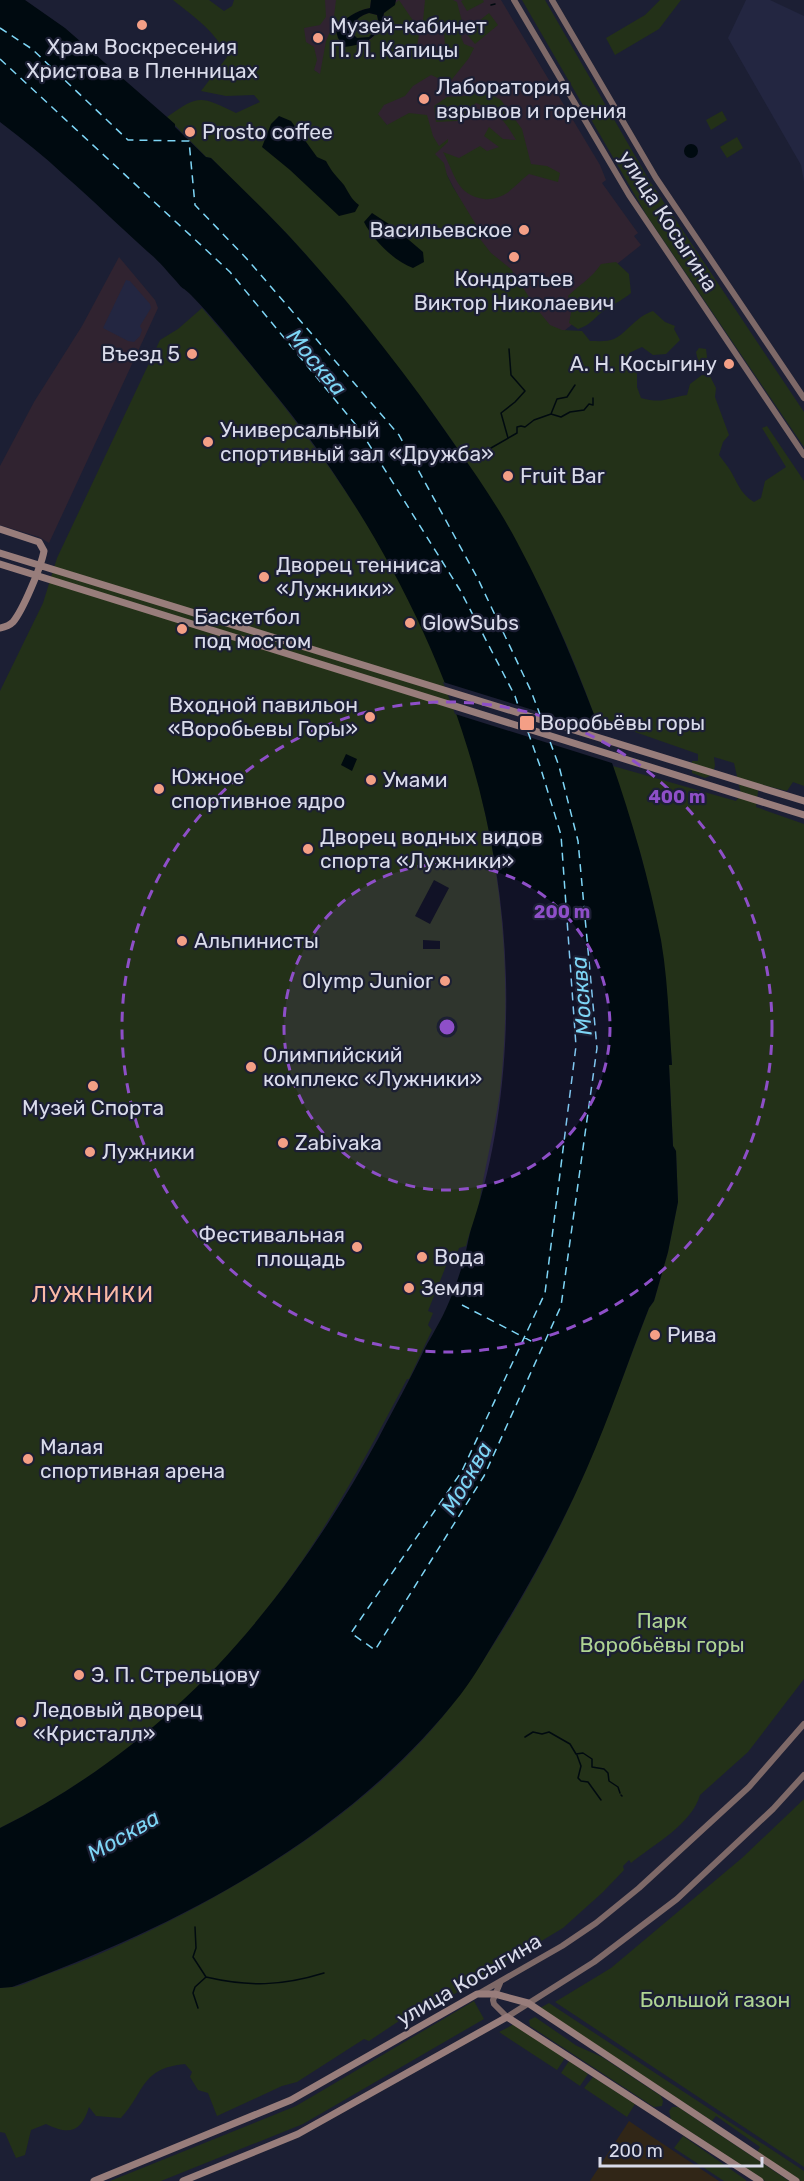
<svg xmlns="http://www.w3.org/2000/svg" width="804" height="2181" viewBox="0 0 804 2181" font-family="Rubik,sans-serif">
	<rect width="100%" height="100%" fill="#1c1f34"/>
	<path fill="#302330" d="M269 0H501L600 165 606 180 602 183 635 229 638 233 634 236 641 245 617 264 601 281 569 306 579 319 554 339 476 239 468 215 438 158 391 130 386 124 295 56Z
		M119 257 155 300 158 308 49 543 39 537 0 525V466L34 402 82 326Z"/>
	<path fill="#232641" d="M746 0H770L804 16V182L801 165 728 38Z
		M126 280 130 281 150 304 151 308 140 326 142 330 140 336 134 342 128 341 103 328Z"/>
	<path fill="#312617" d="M629 2121 648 2134 719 2181H590Z"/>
	<path fill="#233118" d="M173 0H209L224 11 232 6 234 0H325L326 17 320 25 304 28 306 42 314 47 317 60 314 70 320 74 326 41 333 25 336 0H371L370 8C354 11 349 18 335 27L338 38 371 40 382 25 384 13 399 0 414 22 419 35 416 51 425 59 445 45 444 32 430 27 423 21 425 0H453L457 2 464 29 461 37 464 44 474 48 469 58 449 83 431 75 413 86 405 96 384 105 378 114 387 125 409 113 427 115 433 136 439 146 448 139V142L435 154 444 163 447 175 453 187 478 228 480 239 491 253 511 269 536 308 550 325 562 330 582 331 590 341C598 341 607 342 614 339 627 333 635 317 653 311L665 322 675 326 674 329 680 340 666 354 653 355 642 347 629 353V363L637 373V387L641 398C663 404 667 398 687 395L690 384 702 375 710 376 716 388 715 397 729 435 723 442 719 455C722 459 725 463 728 467 737 480 739 493 754 502L761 498 765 481 786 467 762 428 767 426 804 481V786L793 782 787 791 759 784 756 807 804 824V1679L748 1752 700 1795C692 1824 653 1845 631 1863L629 1860 623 1866 624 1870 603 1892 563 1928 533 1946 524 1949 450 1997 432 2004 416 2016 399 2021 369 2041 364 2039 297 2082 282 2086 217 2116 208 2093 198 2090 190 2077 192 2072 185 2064C141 2068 145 2092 121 2118L96 2116 89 2107C81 2133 69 2135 46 2124L31 2130 25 2155 16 2158 5 2133 0 2132V1988C5 1987 10 1987 14 1987 24 1985 33 1980 42 1976 66 1968 89 1959 111 1949 238 1892 382 1805 463 1690 512 1621 555 1543 588 1465 610 1413 629 1360 649 1308L654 1301 668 1252 678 1202 676 1151 673 1146 669 1065 672 1064 661 942 642 859 613 766 736 801 741 794 734 763 714 757 715 766 712 775 705 778 692 773V761H698V754L595 718C545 574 469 454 373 336 346 302 318 267 288 235 263 209 237 184 211 158L206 157 167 117C199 94 201 96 236 113L260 102 254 95 226 96 201 91 227 57C217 32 194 17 173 0Z
		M463 0H483L484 2 467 11 461 1Z
		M522 0H545L649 180 804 412V447L647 216Z
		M660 0H681L659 29 615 55 606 38 645 15Z
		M369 13 377 15 379 25 369 37 357 38 353 34C354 21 357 17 369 13Z
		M489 13 498 25 475 44 465 32Z
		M482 90 501 100 522 129 531 164 547 166 560 173 558 182 529 174C521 180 514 188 507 193 501 197 491 200 484 199 456 195 455 174 443 152L459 158 480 146 487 151 499 147 484 136 489 127 503 139 516 140C506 122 496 110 476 103L457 121 436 122 434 106 447 97 465 96Z
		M722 111 727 120 711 130 706 120Z
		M737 137 743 148 727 158 720 147Z
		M616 262 629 274 631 293C623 300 615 303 606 309 594 317 593 324 578 329L569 323 572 308 568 296C580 284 591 279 601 264Z
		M202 308C283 400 360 499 415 611 485 753 518 923 501 1082 497 1121 486 1161 480 1198 478 1215 470 1229 466 1246L459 1248 455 1260 450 1258 448 1261 428 1311 433 1313 428 1325 432 1330 409 1379H407C368 1453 329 1526 279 1593 205 1692 110 1774 0 1828V691L43 603 57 558 160 340 178 329Z
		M699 348 706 349 708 365 707 367 698 361 696 352Z
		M804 1799V2167L555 2002 611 1968 742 1858Z
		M474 2001 484 2019 303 2124 161 2181H110L296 2106Z
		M549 2003 804 2171V2181H801L757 2152 760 2147 716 2116 712 2121 540 2008Z
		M535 2017 577 2046 602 2057 661 2096 663 2101 662 2106 654 2107 530 2026 529 2020Z
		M514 2024 565 2058 557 2070 499 2032Z
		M569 2061 588 2074 580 2086 561 2073Z
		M593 2077 635 2104 627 2117 584 2088Z
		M672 2107H678L789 2181H765L671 2119 669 2111Z
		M683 2136 746 2180V2181H724L674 2148Z"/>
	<path fill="#000a10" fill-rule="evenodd" d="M0 0H25L65 28 175 124V127L206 157 211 158C237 184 264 209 289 236 349 301 405 372 455 445 477 476 499 508 517 542 552 607 579 674 605 743 628 807 648 873 661 940 668 980 669 1023 672 1065H669L673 1146 676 1151 678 1202 668 1252 654 1301 649 1308C628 1361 610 1416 587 1468 563 1523 534 1577 503 1628 489 1650 477 1673 461 1694 348 1838 181 1925 12 1987L0 1988V1828C171 1743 288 1604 378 1439 394 1408 411 1378 425 1348 428 1342 432 1336 435 1330 447 1310 456 1286 463 1263 467 1250 468 1237 473 1223 498 1149 508 1061 506 979 501 778 422 591 304 431 287 408 269 387 252 366 233 343 212 316 191 295 181 285 185 292 176 281 168 272 158 260 148 252 121 228 93 200 64 175 44 156 22 139 0 122Z
		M371 0H396L395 5 384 13C380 38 367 44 344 47L338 38 335 27C348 18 354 11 370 8ZM369 13 377 15 379 25 369 37 357 38 353 34C354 21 357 17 369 13Z
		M279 116 291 121 317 157 326 161C331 171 337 177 344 185 349 193 351 199 359 205L355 212 339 216 290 170 262 147 271 124Z
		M684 151a7 7 0 1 1 14 0a7 7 0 1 1-14 0Z
		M372 213 395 228 423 252 424 262 413 268C394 261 373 240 364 222Z
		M346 754 357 759 352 771 341 765Z
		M434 880 449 888 430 924 415 916Z
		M423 940 440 941V949H423Z"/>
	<path fill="#1c1f34" d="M443 682 604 732 615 764 455 714Z"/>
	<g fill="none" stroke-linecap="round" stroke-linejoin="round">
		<path stroke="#000a10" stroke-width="1.5" d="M491 5 495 4
			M551 414 561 417 570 412 584 410 589 404 593 405V398
			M508 438 501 413 515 402 525 391 511 375 509 349
			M491 448 517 433V427L521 426 525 427 534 420 551 414 557 399 567 397 575 385
			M525 1737 533 1732 542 1734 549 1732 570 1744 576 1754 583 1753 592 1759V1767L604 1769 608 1773 609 1781 618 1787 620 1793
			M577 1755 581 1766 578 1778 581 1781 588 1782 601 1800
			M621 1795 622 1796
			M195 1927 196 1948 193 1957 206 1977 195 1987 193 1993 198 2008
			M206 1977C249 1987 282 1986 324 1973"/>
		<path stroke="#7ed6f6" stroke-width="1.5" stroke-dasharray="8 6" stroke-linecap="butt" d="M0 28 32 49 128 140 189 141 195 205 247 259 399 435 478 579 531 691 541 717
			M0 59 230 272 360 430 460 590 515 696 520 711
			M528 732 540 766 561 835 576 1046 545 1293 462 1471 351 1633 375 1650 484 1476 561 1306 597 1048 578 841 559 766 549 739
			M462 1305 533 1342"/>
		<path stroke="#7e6968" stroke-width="6" d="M514 0 629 195 804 455
			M552 0 656 178 804 398
			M500 1983 493 2000 494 2004 507 2017 594 1962 677 1899 773 1809 804 1775
			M478 1994 562 1946 596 1923 639 1888 749 1787 804 1724"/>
		<path stroke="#987d7b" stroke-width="7" d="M0 529 39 542 44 551C41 567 23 610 13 622 9 626 5 627 0 628
			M0 553 804 801
			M0 564 804 815
			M94 2181 291 2100 477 1994H495L528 2003 796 2181
			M183 2181 298 2134 507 2017 760 2181"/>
	</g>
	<circle cx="447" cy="1027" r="163" fill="#8e4fc8" fill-opacity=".12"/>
	<g fill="none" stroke="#8e4fc8" stroke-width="3" stroke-dasharray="10 8">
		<circle cx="447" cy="1027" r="163"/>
		<circle cx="447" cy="1027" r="325"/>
	</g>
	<g fill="#f49f86" stroke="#1c1f34" stroke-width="2">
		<circle cx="142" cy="25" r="6"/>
		<circle cx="318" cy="38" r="6"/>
		<circle cx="424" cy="99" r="6"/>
		<circle cx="190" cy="132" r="6"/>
		<circle cx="524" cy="230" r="6"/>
		<circle cx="514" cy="257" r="6"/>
		<circle cx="192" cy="354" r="6"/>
		<circle cx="729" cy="364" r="6"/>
		<circle cx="208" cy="442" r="6"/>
		<circle cx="508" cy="476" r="6"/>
		<circle cx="264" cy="577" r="6"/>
		<circle cx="410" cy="623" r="6"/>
		<circle cx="182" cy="629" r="6"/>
		<circle cx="370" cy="717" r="6"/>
		<rect x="519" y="715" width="16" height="16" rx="3"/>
		<circle cx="371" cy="780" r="6"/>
		<circle cx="159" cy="789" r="6"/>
		<circle cx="308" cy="849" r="6"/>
		<circle cx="182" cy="941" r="6"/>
		<circle cx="445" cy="981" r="6"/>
		<circle cx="251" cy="1067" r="6"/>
		<circle cx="93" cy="1086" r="6"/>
		<circle cx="283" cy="1143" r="6"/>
		<circle cx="90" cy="1152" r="6"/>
		<circle cx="357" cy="1247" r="6"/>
		<circle cx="422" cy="1257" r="6"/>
		<circle cx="409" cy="1288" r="6"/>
		<circle cx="655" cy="1335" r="6"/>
		<circle cx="28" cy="1459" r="6"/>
		<circle cx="79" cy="1675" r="6"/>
		<circle cx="21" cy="1722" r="6"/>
	</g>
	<g text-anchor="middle" stroke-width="4.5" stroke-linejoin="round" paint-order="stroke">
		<g font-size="21" fill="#d9dbea" stroke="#1c1f34" text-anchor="start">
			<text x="330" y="33">Музей-кабинет<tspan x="330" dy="24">П. Л. Капицы</tspan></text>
			<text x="142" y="54" text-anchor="middle">Храм Воскресения<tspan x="142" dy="24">Христова в Пленницах</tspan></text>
			<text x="436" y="94">Лаборатория<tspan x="436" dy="24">взрывов и горения</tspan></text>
			<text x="202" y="139">Prosto coffee</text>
			<text x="512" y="237" text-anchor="end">Васильевское</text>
			<text x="514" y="286" text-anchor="middle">Кондратьев<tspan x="514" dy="24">Виктор Николаевич</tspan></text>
			<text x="180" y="361" text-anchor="end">Въезд 5</text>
			<text x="717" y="371" text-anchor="end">А. Н. Косыгину</text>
			<text x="220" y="437">Универсальный<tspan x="220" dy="24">спортивный зал «Дружба»</tspan></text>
			<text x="520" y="483">Fruit Bar</text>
			<text x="276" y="572">Дворец тенниса<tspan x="276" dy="24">«Лужники»</tspan></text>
			<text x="194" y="624">Баскетбол<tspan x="194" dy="24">под мостом</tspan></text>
			<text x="422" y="630">GlowSubs</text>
			<text x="358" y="712" text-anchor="end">Входной павильон<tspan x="358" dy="24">«Воробьевы Горы»</tspan></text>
			<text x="540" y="730">Воробьёвы горы</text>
			<text x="171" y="784">Южное<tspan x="171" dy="24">спортивное ядро</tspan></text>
			<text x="383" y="787">Умами</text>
			<text x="320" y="844">Дворец водных видов<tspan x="320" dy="24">спорта «Лужники»</tspan></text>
			<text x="194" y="948">Альпинисты</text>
			<text x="433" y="988" text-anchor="end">Olymp Junior</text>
			<text x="263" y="1062">Олимпийский<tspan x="263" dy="24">комплекс «Лужники»</tspan></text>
			<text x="93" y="1115" text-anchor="middle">Музей Спорта</text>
			<text x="295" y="1150">Zabivaka</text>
			<text x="102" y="1159">Лужники</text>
			<text x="345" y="1242" text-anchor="end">Фестивальная<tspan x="345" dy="24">площадь</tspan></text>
			<text x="434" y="1264">Вода</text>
			<text x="421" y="1295">Земля</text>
			<text x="667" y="1342">Рива</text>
			<text x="40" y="1454">Малая<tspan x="40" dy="24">спортивная арена</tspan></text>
			<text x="91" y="1682">Э. П. Стрельцову</text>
			<text x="33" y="1717">Ледовый дворец<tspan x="33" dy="24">«Кристалл»</tspan></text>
		</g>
		<g font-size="21" fill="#d9dbea" stroke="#1c1f34">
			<text transform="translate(668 221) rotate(57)" y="7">улица Косыгина</text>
			<text transform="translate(469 1980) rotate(-30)" y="7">улица Косыгина</text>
		</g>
		<g font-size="21" fill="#afd493" stroke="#1c1f34">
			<text x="662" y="1628">Парк<tspan x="662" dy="24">Воробьёвы горы</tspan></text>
			<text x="715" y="2007">Большой газон</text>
		</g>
		<g font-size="22" font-style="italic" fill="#7ed6f6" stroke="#1c1f34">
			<text transform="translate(317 362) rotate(50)" y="8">Москва</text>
			<text transform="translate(581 996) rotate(-94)" y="8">Москва</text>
			<text transform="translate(466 1478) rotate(-60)" y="8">Москва</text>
			<text transform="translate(123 1835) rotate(-30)" y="8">Москва</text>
		</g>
		<g font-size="22" letter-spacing="1.5" fill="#fab9a6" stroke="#1c1f34">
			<text x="93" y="1302">ЛУЖНИКИ</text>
		</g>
	</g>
	<circle cx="447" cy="1027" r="9" fill="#8e4fc8" stroke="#1c1f34" stroke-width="3"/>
	<g font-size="18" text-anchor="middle" font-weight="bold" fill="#8e4fc8" stroke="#1c1f34" stroke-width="4.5" stroke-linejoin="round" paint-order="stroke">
		<text x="677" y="803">400 m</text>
		<text x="562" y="918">200 m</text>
	</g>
	<path d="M600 2157v9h162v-9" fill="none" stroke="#d9dbea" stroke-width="3"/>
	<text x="609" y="2157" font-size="18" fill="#d9dbea" stroke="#1c1f34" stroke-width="4.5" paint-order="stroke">200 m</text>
</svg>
